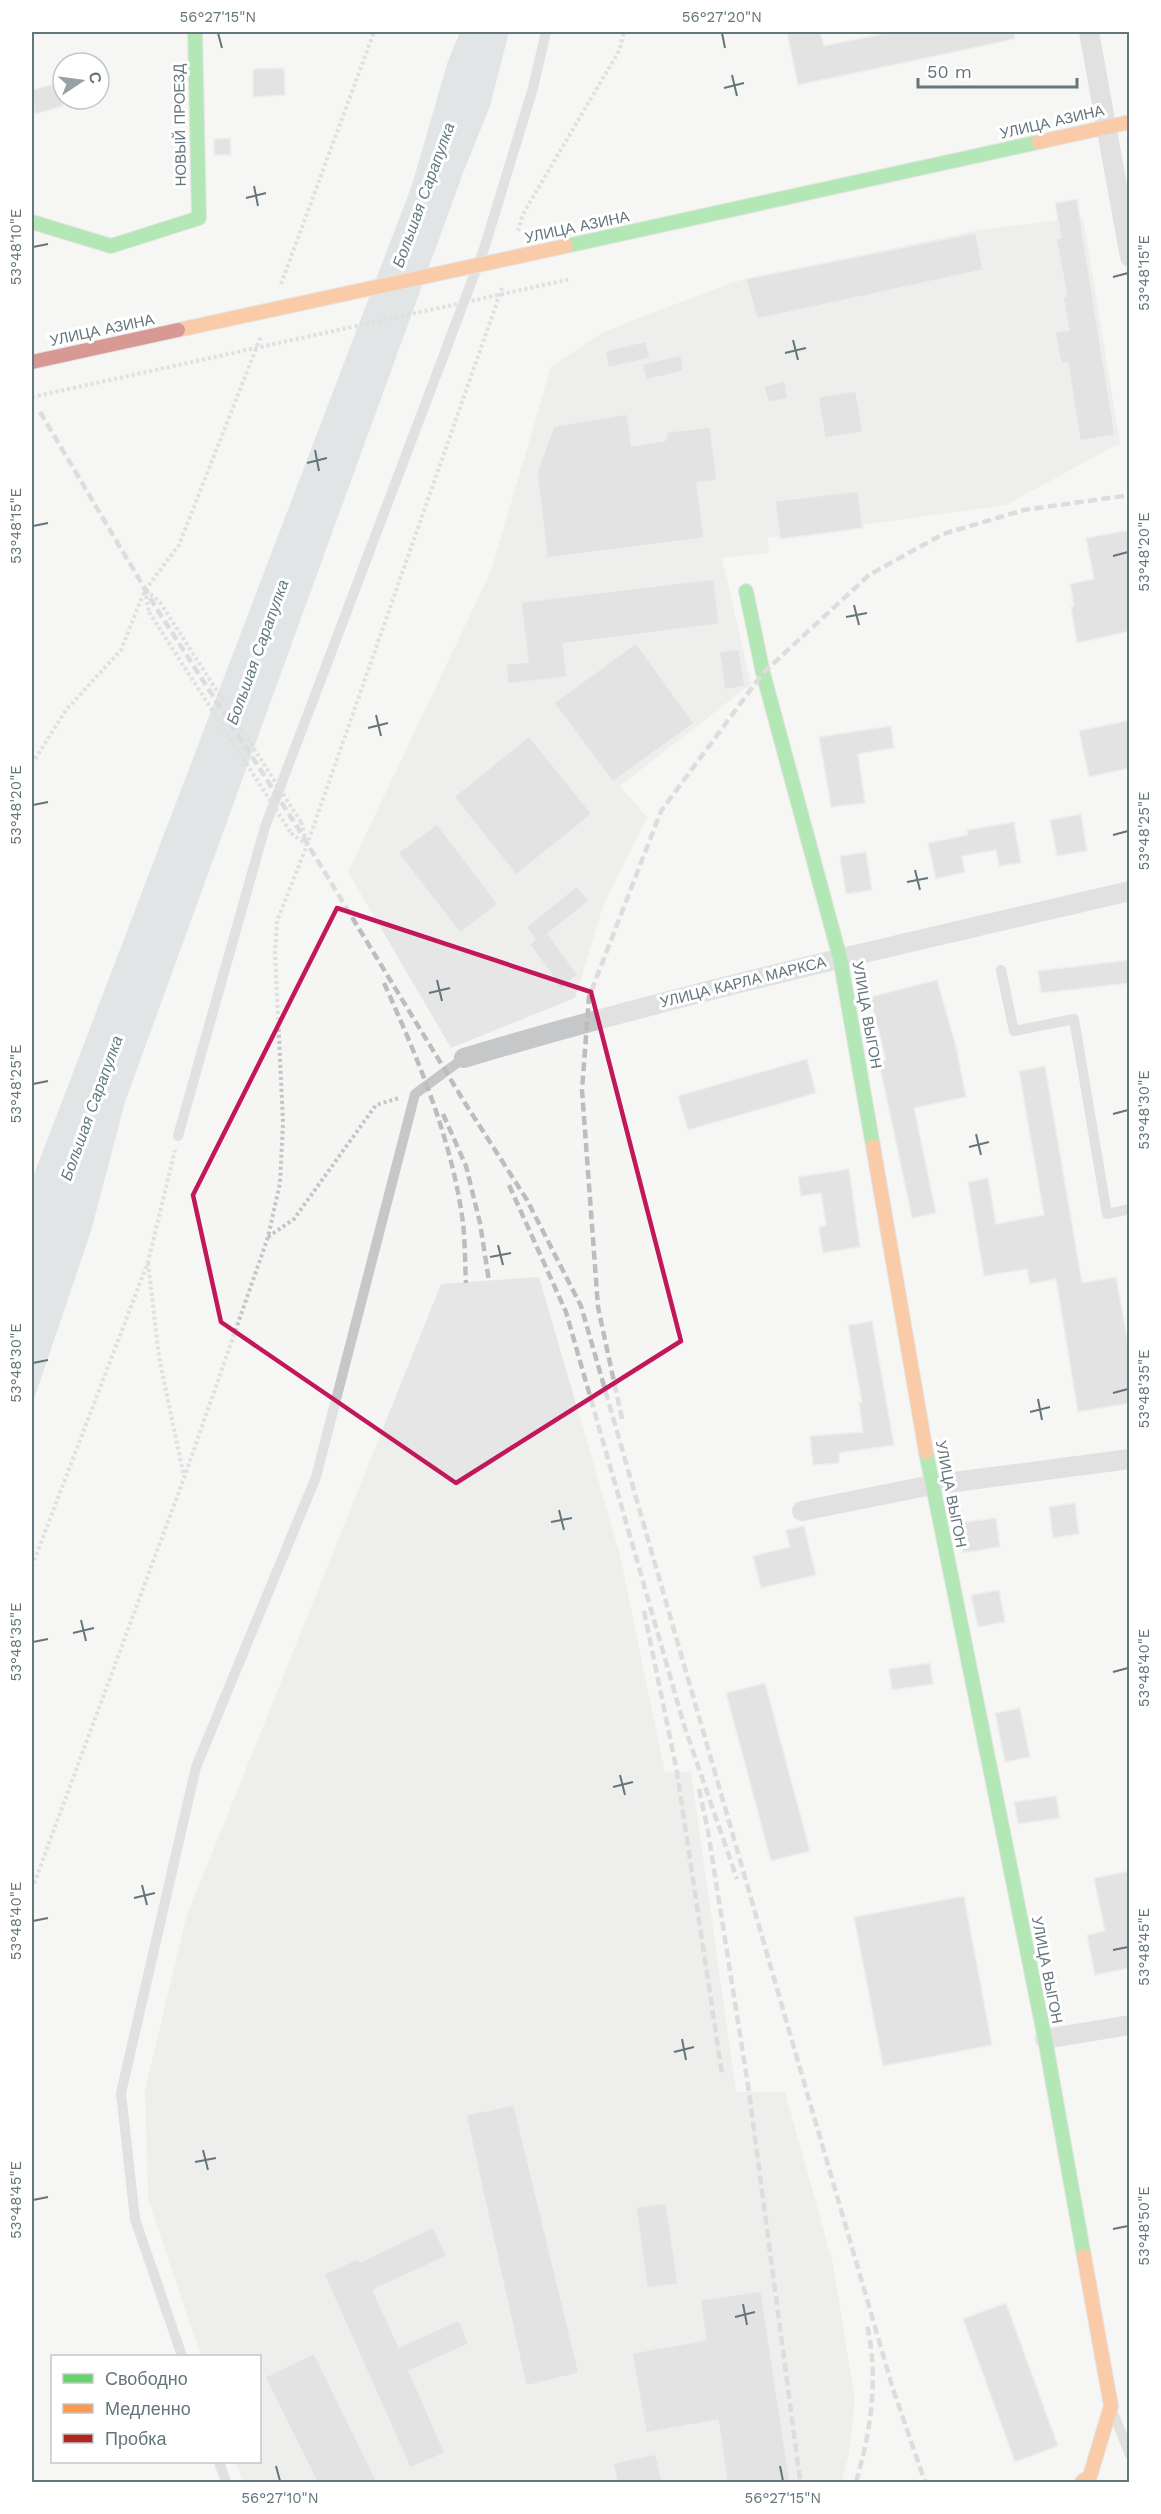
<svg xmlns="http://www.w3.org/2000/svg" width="1161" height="2514" viewBox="0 0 1161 2514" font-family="'Work Sans',sans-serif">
	<rect width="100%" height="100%" fill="#f5f5f4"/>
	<path fill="#e5e6e5" d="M1083 217 1120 443 1006 505 768 538 769 553 722 558 751 684 620 786 647 817 604 903 575 998 451 1048 348 872 491 571 551 367 603 332 733 282 979 230Z
		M539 1277 620 1555 665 1773 691 1771 736 2092H785L833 2264 855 2400 849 2454 842 2482H243L236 2462H260V2356H201L148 2199 145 2090 186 1918 441 1284Z"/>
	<path fill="#c8d1d2" d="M460 32H509L490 106 463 173 125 1102 91 1231 32 1405V1180L412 185 448 61Z"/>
	<path fill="#cbcdcd" stroke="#e4e4e4" stroke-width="1.5" d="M787 32H820L824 46 892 32H1014L1015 39 798 85Z
		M284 68 285 95 253 97V69Z
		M63 82V106L35 114 32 90Z
		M230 138 231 155H214V139Z
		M1077 199 1115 435 1080 441 1068 363 1061 364 1055 332 1069 330 1063 297 1067 296 1056 239 1061 238 1055 203Z
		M976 233 983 270 757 319 746 279Z
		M646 341 650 358 608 368 605 351Z
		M681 355 684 371 646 380 642 364Z
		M785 381 788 399 768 402 764 386Z
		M856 391 863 432 825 438 818 397Z
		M627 414 632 446 666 440 667 432 710 427 717 480 697 483 704 538 547 558 537 472 554 426Z
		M858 491 863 528 780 539 775 501Z
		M1130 530V631L1077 643 1071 607 1074 606 1070 584 1094 579 1086 538Z
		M714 579 719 624 563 644 567 677 508 684 506 664 528 662 521 602Z
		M636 643 694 723 613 782 554 703Z
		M739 649 745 686 725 690 719 652Z
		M1130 720V768L1089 777 1079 731Z
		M891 726 894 748 858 754 865 803 831 807 819 737Z
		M529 736 592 814 516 875 454 797Z
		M1081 814 1087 851 1057 856 1050 820Z
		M1014 822 1021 863 999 866 996 850 962 856 965 872 936 879 928 843 968 835 967 830Z
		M437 824 498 904 460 933 398 853Z
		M866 852 872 890 846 894 840 856Z
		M577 886 589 901 548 934 578 975 561 988 530 945 535 939 526 927Z
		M1130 960V983L1041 993 1038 971Z
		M937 980 956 1046 966 1097 914 1108 936 1213 912 1218 879 1062 886 1060 870 997Z
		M807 1059 816 1093 688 1130 678 1096Z
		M1045 1066 1082 1283 1116 1277 1130 1353V1403L1078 1412 1056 1279 1030 1284 1027 1269 984 1276 968 1182 988 1178 996 1224 1044 1215 1019 1071Z
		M849 1169 860 1247 823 1253 819 1227 826 1225 821 1193 801 1196 798 1177Z
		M872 1321 894 1445 839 1453V1463L813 1465 810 1436 863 1432 859 1402H862L848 1325Z
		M1075 1503 1079 1534 1053 1538 1049 1507Z
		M996 1518 1000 1547 963 1553 959 1523Z
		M804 1526 816 1575 761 1588 753 1556 790 1547 786 1530Z
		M999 1590 1005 1622 978 1627 971 1595Z
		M930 1663 933 1684 892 1690 889 1669Z
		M765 1683 810 1851 771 1861 726 1693Z
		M1020 1708 1030 1757 1005 1762 995 1713Z
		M1056 1796 1060 1818 1018 1824 1014 1802Z
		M1130 1871V1968L1095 1975 1087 1935 1105 1931 1094 1878Z
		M964 1896 992 2045 883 2066 854 1917Z
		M514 2105 579 2373 526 2386 466 2115Z
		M666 2203 678 2284 647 2288 636 2207Z
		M433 2227 447 2256 373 2290 399 2347 459 2320 469 2344 409 2371 445 2453 410 2468 324 2274 359 2258 360 2262Z
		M761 2291 790 2482H727L718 2420 646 2433 632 2353 706 2340 700 2300Z
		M1006 2303 1058 2446 1015 2462 963 2319Z
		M314 2353 377 2482H317L265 2377Z
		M656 2454 662 2482H617L613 2463Z"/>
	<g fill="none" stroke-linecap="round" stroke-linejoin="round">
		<g stroke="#d1d2d2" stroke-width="16">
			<path id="fast" d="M32 222 111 246 199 218 195 32
				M566 246 1039 142
				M746 591 763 673 840 958 873 1146
				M926 1452 1045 2039 1084 2256"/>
		</g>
		<g stroke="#d1d2d2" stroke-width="16">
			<path id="slow" d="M1039 142 1130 122
				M873 1146 926 1452
				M1082 2482 1090 2476 1111 2406 1084 2256"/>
		</g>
		<path stroke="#c4c5c5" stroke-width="4" stroke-dasharray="3 3" stroke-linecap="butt" d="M518 231 523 214 619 51 624 32
			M281 284 374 32
			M145 590 149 612
			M146 590 160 602
			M32 764 66 710 121 650 145 590 179 545 261 336
			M301 822 307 845
			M291 833 307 845
			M268 1237 294 1219 376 1105 399 1098
			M148 1263 159 1357 184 1477
			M32 1566 148 1262 175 1150
			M32 1889 184 1478 268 1237 280 1183 283 1122 275 953 277 921 307 845 503 285"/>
		<path stroke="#c5c7c8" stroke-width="10" d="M1001 970 1014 1031 1074 1019 1107 1214 1130 1209
			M178 1136 265 827 484 249 533 88 546 32
			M182 2356 135 2219 121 2093 196 1767 316 1477 415 1094 464 1058
			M1114 2415 1130 2455
			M219 2462 226 2482"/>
		<path stroke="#c5c7c8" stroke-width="20" d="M1089 32 1130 257
			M464 1058C683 992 907 943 1130 891
			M802 1511 932 1485 1130 1459
			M1045 2039 1130 2025"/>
		<use href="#fast" stroke="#63d668" stroke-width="14"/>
		<use href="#slow" stroke="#ff974d" stroke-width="14"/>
		<path stroke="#bcbebe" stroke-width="4.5" stroke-dasharray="9 4.5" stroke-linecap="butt" d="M40 412 155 606 296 825 465 1103 527 1200 581 1306 790 2034 893 2389 925 2482
			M384 983C418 1059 452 1139 463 1223 465 1242 465 1263 466 1283
			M443 1114 466 1166 480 1223 489 1281
			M509 1185 566 1312 684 1725 737 1879
			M622 1419 598 1307 582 1090 589 997 661 811 763 673 869 575 943 534 1024 510 1130 495
			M644 1611 677 1772 722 2074
			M699 1789 708 1831 749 2092 800 2480
			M856 2482C871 2431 879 2378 867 2325"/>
		<g stroke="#d1d2d2" stroke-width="16" stroke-linecap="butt">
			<path id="slow-bridge" d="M178 330 566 246"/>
		</g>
		<g stroke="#d1d2d2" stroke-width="16" stroke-linecap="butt">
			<path id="jam-bridge" d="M32 362 178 330"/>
		</g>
		<path stroke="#c4c5c5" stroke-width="4" stroke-dasharray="3 3" stroke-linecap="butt" d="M32 397 571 279
			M160 602 301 822
			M149 612 291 833"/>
		<use href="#slow-bridge" stroke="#ff974d" stroke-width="14"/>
		<use href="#jam-bridge" stroke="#b3261e" stroke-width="14"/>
	</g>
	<path d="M0 0H1161V2514H0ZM337 908 591 992 681 1341 456 1483 221 1322 193 1195Z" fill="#f5f5f4" fill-opacity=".55" fill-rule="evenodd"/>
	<path fill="none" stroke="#c2185b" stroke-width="4.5" stroke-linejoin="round" d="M337 908 591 992 681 1341 456 1483 221 1322 193 1195Z"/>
	<path fill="none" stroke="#64757b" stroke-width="2" d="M218 33 222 48M722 33 725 48M732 75 737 96M724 88 744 83M254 186 258 206M246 198 266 193M33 247 48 244M1113 277 1128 273M793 340 798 360M785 353 806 348M315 450 319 471M307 463 327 458M33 526 48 523M1113 556 1128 552M854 605 859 625M846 617 867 613M376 715 381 736M368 728 388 723M33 805 48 802M1113 835 1128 831M915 870 920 890M907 882 928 878M437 980 442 1001M429 993 450 988M33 1084 48 1081M1113 1114 1128 1110M976 1134 981 1155M969 1147 989 1142M498 1245 503 1265M490 1257 511 1253M33 1363 48 1360M1113 1393 1128 1389M1038 1399 1042 1420M1030 1412 1050 1407M559 1510 564 1530M551 1522 572 1518M81 1620 86 1641M73 1633 94 1628M33 1642 48 1639M1113 1672 1128 1668M620 1775 625 1795M613 1787 633 1782M142 1885 147 1905M134 1898 155 1893M33 1921 48 1918M1113 1950 1128 1947M682 2039 686 2060M674 2052 694 2047M203 2150 208 2170M195 2162 216 2158M33 2200 48 2197M1113 2229 1128 2226M743 2304 747 2325M735 2317 755 2312M276 2466 280 2481M780 2466 783 2481"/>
	<g text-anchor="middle" stroke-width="6" stroke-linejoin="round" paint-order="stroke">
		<g font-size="15" fill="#64757b" stroke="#fff">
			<text transform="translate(1052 122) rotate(-13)" y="5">УЛИЦА АЗИНА</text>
			<text transform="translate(180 125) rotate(-91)" y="5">НОВЫЙ ПРОЕЗД</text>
			<text transform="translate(577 227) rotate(-12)" y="5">УЛИЦА АЗИНА</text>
			<text transform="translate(102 330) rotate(-12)" y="5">УЛИЦА АЗИНА</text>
			<text transform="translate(743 982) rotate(-14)" y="5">УЛИЦА КАРЛА МАРКСА</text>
			<text transform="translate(867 1015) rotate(80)" y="5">УЛИЦА ВЫГОН</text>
			<text transform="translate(951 1494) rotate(79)" y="5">УЛИЦА ВЫГОН</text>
			<text transform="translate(1047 1970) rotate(79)" y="5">УЛИЦА ВЫГОН</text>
		</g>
		<g font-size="16" font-style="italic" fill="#637b7e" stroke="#fff">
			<text transform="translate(423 195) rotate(-70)" y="6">Большая Сарапулка</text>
			<text transform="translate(257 652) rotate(-70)" y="6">Большая Сарапулка</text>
			<text transform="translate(91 1108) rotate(-70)" y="6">Большая Сарапулка</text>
		</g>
	</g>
	<rect width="1161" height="2514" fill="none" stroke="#ffffff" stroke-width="66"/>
	<rect x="51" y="2355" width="210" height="108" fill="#ffffff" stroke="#c1c8ca" stroke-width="1.5"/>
	<rect x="63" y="2374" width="30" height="9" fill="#63d668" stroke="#c1c8ca" stroke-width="1.5"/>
	<text x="105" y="2385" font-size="18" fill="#64757b">Свободно</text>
	<rect x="63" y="2404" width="30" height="9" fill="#ff974d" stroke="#c1c8ca" stroke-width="1.5"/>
	<text x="105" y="2415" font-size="18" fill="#64757b">Медленно</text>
	<rect x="63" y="2434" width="30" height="9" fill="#b3261e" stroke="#c1c8ca" stroke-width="1.5"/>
	<text x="105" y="2445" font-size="18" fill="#64757b">Пробка</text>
	<g transform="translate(81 81) rotate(77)"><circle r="28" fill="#ffffff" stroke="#c1c8ca" stroke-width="1.5"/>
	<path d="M0-4.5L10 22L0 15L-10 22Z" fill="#97a2a5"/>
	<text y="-9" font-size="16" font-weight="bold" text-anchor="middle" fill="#64757b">С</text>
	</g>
	<path d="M918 78v9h159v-9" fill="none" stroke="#64757b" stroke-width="3"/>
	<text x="927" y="78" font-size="18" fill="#64757b" stroke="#ffffff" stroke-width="4.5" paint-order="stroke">50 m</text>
	<rect x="33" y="33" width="1095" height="2448" fill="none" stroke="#64757b" stroke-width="2"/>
	<g font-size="15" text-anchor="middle" fill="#64757b">
		<text x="218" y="22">56°27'15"N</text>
		<text x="722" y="22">56°27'20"N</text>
		<text transform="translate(16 247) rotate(-90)" y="5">53°48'10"E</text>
		<text transform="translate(1144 273) rotate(-90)" y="5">53°48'15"E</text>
		<text transform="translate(16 526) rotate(-90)" y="5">53°48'15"E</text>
		<text transform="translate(1144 552) rotate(-90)" y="5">53°48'20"E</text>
		<text transform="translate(16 805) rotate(-90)" y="5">53°48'20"E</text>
		<text transform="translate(1144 831) rotate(-90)" y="5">53°48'25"E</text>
		<text transform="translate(16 1084) rotate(-90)" y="5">53°48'25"E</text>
		<text transform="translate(1144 1110) rotate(-90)" y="5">53°48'30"E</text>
		<text transform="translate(16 1363) rotate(-90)" y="5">53°48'30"E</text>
		<text transform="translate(1144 1389) rotate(-90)" y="5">53°48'35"E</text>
		<text transform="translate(16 1642) rotate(-90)" y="5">53°48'35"E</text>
		<text transform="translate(1144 1668) rotate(-90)" y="5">53°48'40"E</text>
		<text transform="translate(16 1921) rotate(-90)" y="5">53°48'40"E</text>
		<text transform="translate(1144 1947) rotate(-90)" y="5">53°48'45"E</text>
		<text transform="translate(16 2200) rotate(-90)" y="5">53°48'45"E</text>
		<text transform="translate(1144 2226) rotate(-90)" y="5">53°48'50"E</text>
		<text x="280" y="2503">56°27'10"N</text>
		<text x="783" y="2503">56°27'15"N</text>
	</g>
</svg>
